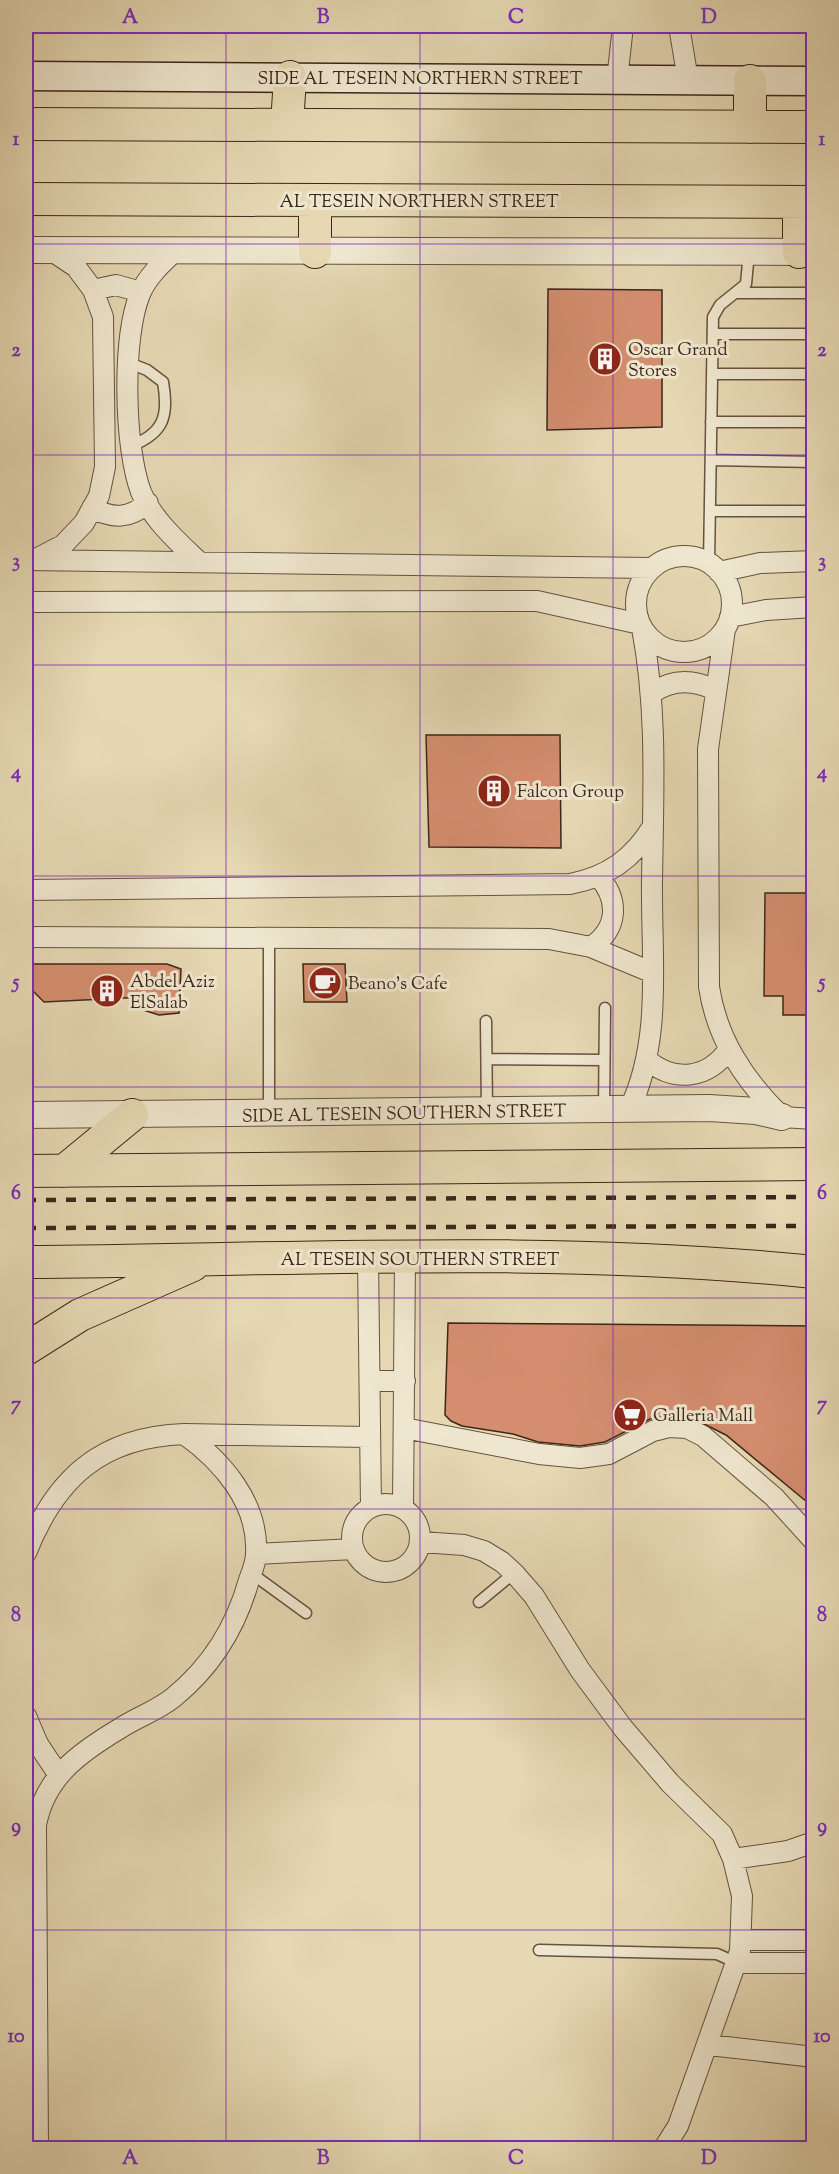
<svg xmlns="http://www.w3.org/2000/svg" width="839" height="2174" viewBox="0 0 839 2174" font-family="'Sorts Mill Goudy',serif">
	<rect width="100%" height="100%" fill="#e5d8b3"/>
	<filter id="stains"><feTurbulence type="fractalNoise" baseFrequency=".00333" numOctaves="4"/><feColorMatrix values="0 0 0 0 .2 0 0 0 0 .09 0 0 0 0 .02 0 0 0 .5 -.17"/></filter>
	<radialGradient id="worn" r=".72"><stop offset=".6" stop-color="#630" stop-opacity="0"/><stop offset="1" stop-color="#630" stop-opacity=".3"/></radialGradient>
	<path fill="#d48e6f" stroke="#3d261a" stroke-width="1.5" d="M548 289 662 290V427L547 430Z
		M426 735H560L561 848 429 847Z
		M765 893H813V1015H783V996H764Z
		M28 964H167L181 969 179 1013 159 1015 143 1010 144 997 44 1002 27 985Z
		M303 964H345L347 1002H304Z
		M448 1323 813 1326V1507L726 1435 688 1416 669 1415 650 1419 605 1442 580 1446 538 1442 513 1434 462 1426 451 1421 445 1415Z"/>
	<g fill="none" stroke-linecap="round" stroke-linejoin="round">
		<g stroke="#675240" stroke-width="13">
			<path id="service" d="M737 293H814
				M713 334H814
				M129 363 147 370 163 382C169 416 164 433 131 446
				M712 374H814
				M711 422H814
				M711 460 814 462
				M710 511H814
				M709 564 713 317 720 305 746 284 749 252
				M486 1021 487 1111
				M487 1059 604 1060
				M604 1110 605 1008
				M269 1111V938
				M251 1573 306 1613
				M479 1602 514 1573
				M539 1950 717 1954 737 1963"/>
		</g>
		<g stroke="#675240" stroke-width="22">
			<path id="minor" d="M679 26 688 80
				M617 80 623 26
				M174 252C161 264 147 277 140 294 122 338 124 447 141 492 153 520 177 541 199 562
				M93 290 116 285 141 292
				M92 508C113 519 129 519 148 503
				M636 604a48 48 0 1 1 96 0a48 48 0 1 1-96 0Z
				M36 559 63 545 84 523 99 496 105 467 103 317 93 290 76 267 52 251
				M26 560 652 568
				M719 572 760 563 814 561
				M26 602 537 601 640 624
				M730 617 766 610 814 607
				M725 629 708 749 709 987C717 1039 744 1080 782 1117L814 1119
				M652 693C672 679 693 679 715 690
				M26 890 570 884C607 877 633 859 653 826
				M26 937 549 939 591 947 651 972
				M591 947C618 929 620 900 598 876
				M647 1060C675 1083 708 1079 729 1049
				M629 1110C663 1040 651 958 652 882 653 797 658 713 642 628
				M368 1258 371 1507
				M370 1381H405
				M404 1428 539 1454 580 1458 609 1454 653 1431 669 1427 687 1428 703 1436 774 1497 814 1541
				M352 1538a34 34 0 1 1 68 0a34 34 0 1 1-68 0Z
				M403 1508 405 1257
				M421 1542 464 1545 484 1551 502 1562 514 1573 534 1596 580 1670 623 1728 670 1783 722 1834 733 1859 742 1896 740 1951 678 2126 664 2148
				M26 1553C56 1477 102 1437 184 1434L370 1437
				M256 1554 354 1549
				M26 1716 38 1744 58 1774
				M733 1859 788 1851 814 1842
				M742 1940H814
				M737 1963H814
				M709 2045 814 2057
				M38 2148 36 1825C45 1777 79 1753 119 1729 137 1717 157 1711 174 1697 212 1666 236 1627 249 1580 252 1572 256 1562 256 1554 259 1503 222 1461 184 1434"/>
		</g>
		<g stroke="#675240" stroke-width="28">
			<path id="tertiary" d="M26 250 814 252
				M26 1115 709 1108 756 1111 782 1117"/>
		</g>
		<g stroke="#3d261a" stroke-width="31">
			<path id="secondary" d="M26 76 814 81"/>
		</g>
		<g stroke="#3d261a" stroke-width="34">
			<path id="primary" d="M26 124 814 127
				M287 125 290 77
				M750 127V81
				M26 199 814 202
				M315 200V252
				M799 202V252
				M26 1171 814 1164
				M64 1171 132 1115
				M26 1262C288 1260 552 1245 814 1272
				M26 1349 80 1315 193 1265"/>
		</g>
		<use href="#service" stroke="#eee6ce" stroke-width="10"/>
		<use href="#minor" stroke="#eee6ce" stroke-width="20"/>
		<use href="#tertiary" stroke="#eee6ce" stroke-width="26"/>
		<use href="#secondary" stroke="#eee6ce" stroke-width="28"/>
		<use href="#primary" stroke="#e5d8b3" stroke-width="32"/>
		<path stroke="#3d261a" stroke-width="4.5" stroke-dasharray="10 10" stroke-linecap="butt" d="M26 1200 814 1197
			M26 1228 814 1226"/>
	</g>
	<path fill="none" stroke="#7b2cbf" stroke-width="1.5" stroke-opacity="0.55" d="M226 26V2148M420 26V2148M613 26V2148M26 244H814M26 455H814M26 665H814M26 876H814M26 1087H814M26 1298H814M26 1509H814M26 1719H814M26 1930H814"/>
	<defs>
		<g id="building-disc" transform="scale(1.725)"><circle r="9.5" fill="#8f2418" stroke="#eee6ce"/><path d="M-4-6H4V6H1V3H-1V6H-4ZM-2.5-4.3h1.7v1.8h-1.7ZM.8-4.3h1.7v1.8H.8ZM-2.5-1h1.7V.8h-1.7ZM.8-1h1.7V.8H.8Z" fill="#fff"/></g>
		<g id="cafe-disc" transform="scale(1.725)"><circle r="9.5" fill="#8f2418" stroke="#eee6ce"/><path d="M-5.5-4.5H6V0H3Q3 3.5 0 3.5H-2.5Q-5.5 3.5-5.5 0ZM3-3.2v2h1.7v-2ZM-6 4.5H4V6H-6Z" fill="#fff"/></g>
		<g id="supermarket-disc" transform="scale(1.725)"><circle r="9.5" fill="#8f2418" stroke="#eee6ce"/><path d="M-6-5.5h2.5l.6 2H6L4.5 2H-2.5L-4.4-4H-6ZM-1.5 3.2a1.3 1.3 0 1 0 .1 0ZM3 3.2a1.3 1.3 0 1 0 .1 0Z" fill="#fff"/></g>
	</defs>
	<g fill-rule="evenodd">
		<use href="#building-disc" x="605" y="359"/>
		<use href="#building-disc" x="494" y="791"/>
		<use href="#cafe-disc" x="325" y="983"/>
		<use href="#building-disc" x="107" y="991"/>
		<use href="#supermarket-disc" x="630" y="1415"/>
	</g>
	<g text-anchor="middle" stroke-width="6" stroke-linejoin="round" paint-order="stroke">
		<g font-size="18" fill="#3d261a" stroke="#eee6ce">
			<text x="420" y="84">SIDE AL TESEIN NORTHERN STREET</text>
			<text x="419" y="207">AL TESEIN NORTHERN STREET</text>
			<text transform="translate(404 1113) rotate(-1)" y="6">SIDE AL TESEIN SOUTHERN STREET</text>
			<text x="420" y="1265">AL TESEIN SOUTHERN STREET</text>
		</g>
		<g font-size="18" fill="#3d261a" stroke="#eee6ce" text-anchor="start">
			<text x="628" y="355">Oscar Grand<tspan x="628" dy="21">Stores</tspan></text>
			<text x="517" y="797">Falcon Group</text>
			<text x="130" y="987">Abdel Aziz<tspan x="130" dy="21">ElSalab</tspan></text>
			<text x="348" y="989">Beano's Cafe</text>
			<text x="653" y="1421">Galleria Mall</text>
		</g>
	</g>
	<rect width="839" height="2174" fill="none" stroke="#e5d8b3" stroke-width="66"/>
	<rect x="33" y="33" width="773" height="2108" fill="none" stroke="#7b2cbf" stroke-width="2"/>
	<g font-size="20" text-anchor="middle" font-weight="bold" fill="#7b2cbf">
		<text x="130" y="23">A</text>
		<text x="323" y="23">B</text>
		<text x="516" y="23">C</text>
		<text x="709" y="23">D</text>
		<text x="16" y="145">1</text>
		<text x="822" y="145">1</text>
		<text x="16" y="356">2</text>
		<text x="822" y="356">2</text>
		<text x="16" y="567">3</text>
		<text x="822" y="567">3</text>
		<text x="16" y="778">4</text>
		<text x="822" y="778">4</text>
		<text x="16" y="988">5</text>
		<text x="822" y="988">5</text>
		<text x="16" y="1199">6</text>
		<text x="822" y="1199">6</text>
		<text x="16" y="1410">7</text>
		<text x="822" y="1410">7</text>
		<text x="16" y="1621">8</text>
		<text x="822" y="1621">8</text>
		<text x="16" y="1832">9</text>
		<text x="822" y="1832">9</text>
		<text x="16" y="2042">10</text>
		<text x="822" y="2042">10</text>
		<text x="130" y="2164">A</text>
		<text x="323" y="2164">B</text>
		<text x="516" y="2164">C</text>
		<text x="709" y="2164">D</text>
	</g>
	<rect width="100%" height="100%" filter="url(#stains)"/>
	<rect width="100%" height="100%" fill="url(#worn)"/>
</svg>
